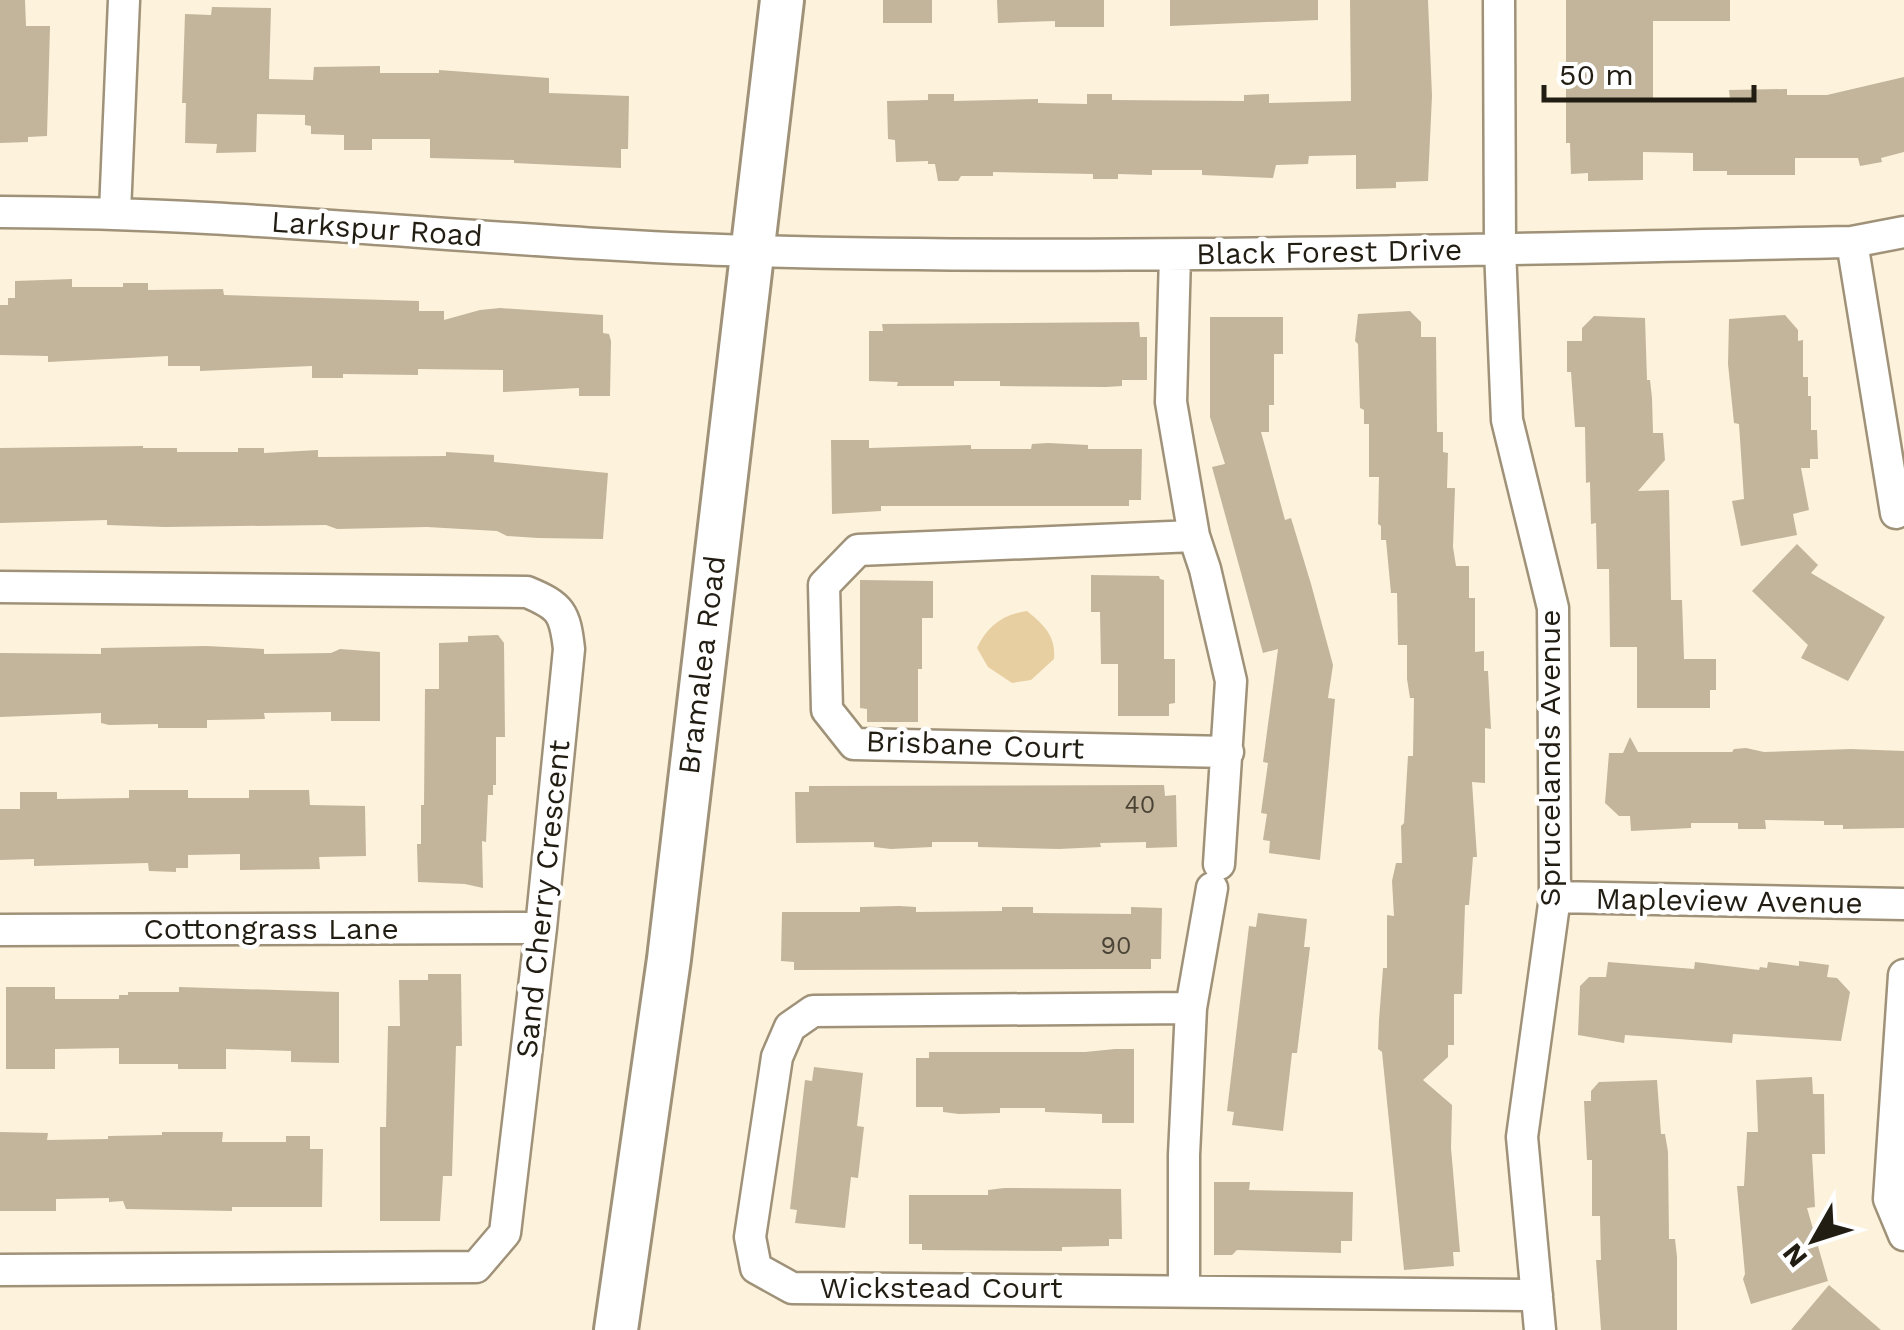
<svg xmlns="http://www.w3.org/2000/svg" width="1904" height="1330" viewBox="0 0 1904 1330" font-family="'Work Sans',sans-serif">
	<rect width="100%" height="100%" fill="#fdf2dc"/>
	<path fill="#e7cfa2" d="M1027 611C1044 625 1056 636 1054 659L1031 680 1012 683 988 667 977 648C987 626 1003 614 1027 611Z"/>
	<path fill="#c3b59b" d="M0 0H25L26 26H50L47 136 28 137V142L0 143Z
		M883 0H932V23H883Z
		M997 0H1104V27H1055V21L998 23Z
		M1170 0H1318V20L1170 26Z
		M1350 0H1428L1432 96 1428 181 1396 182V188L1356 189V155L1309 156 1308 164 1276 165 1273 178 1202 175V170H1152V175L1118 174V179H1093V174L993 172V176H961L958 181H938L935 164H928V161L896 162 895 140 888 139 887 101 928 100V94H954V101L1038 99V103L1087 104V94H1112V100L1244 101V95L1269 94V103L1351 101Z
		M1566 0H1730V21H1653V98L1730 99 1729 90 1787 89V95H1827L1904 77V152L1881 158 1882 162 1860 166 1858 158H1795V175H1727V171H1693V153L1643 152V180L1588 181V173L1571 174 1570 143H1566Z
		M212 7 271 8 269 79 313 80 314 67 380 66V73H439V70L549 78V93L629 96 628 149H621V168L514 163V160L430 158V139H372V150H344V135L311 134V126L305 125V115L257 114 256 152 216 153 217 144 185 143 186 103H182L185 14 211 15Z
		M72 279V287H123V283H148V290L223 289 224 295 419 301V311H444V320L480 310 500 308 603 315V333L609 334 611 341 610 396H579V388L503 392V370L418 369V375L343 374V378H312V366L200 371V366H168V356L48 362V356L0 355V305H8V298H15V281Z
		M1410 311 1421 322V337H1436L1437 432H1443V452L1448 453 1447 488H1455L1453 547 1456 566H1469V598H1475V652L1484 651V671H1488L1491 729 1485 728V783L1472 782 1477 857H1473L1469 905H1465L1462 994H1454V1045H1448V1057L1423 1080 1452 1105 1451 1148 1460 1252H1453L1454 1266 1404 1270 1382 1052 1378 1049 1379 1020 1383 968H1387V915L1394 916 1392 881 1396 863H1402L1401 826 1404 823 1408 756H1413L1414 698H1410L1407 679V645H1398L1397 593H1391L1386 540H1381V526L1378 524 1379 477H1369V424H1364V410L1360 408 1358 344 1355 341 1358 314Z
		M1785 315 1798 330V341L1803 340V377H1808V396H1811V430H1817L1818 459H1810V468H1801L1809 510 1793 514 1797 535 1741 546 1732 501 1744 499 1739 424 1734 423 1728 364 1729 319Z
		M1594 316 1645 318 1647 380H1650L1652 398 1653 433H1663L1665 460 1638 491 1669 490 1671 600H1682L1684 659H1716V690H1710V708H1637V647H1610L1609 569H1597L1596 523 1591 524 1590 482 1586 483 1585 427H1575L1571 372H1567V341H1582V328Z
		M1210 317H1283V354H1274V405H1269V432H1261L1285 520 1291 518 1311 584 1333 665 1328 698 1335 699 1320 860 1269 853 1270 841 1263 840 1267 814 1261 813 1268 763 1263 762 1278 649 1263 653 1212 467 1225 464 1210 417Z
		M1139 322 1140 337H1147V380H1122V386L1106 387 1000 386V381H954V386H897L898 382 869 381V331H883L882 324Z
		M831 440H869V448L971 445V449H1031L1032 444 1048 443 1088 445V449H1142L1141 500H1129V506H881V511L832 514Z
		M143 446V448H177V452H238V448H264V453L318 450V457L446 456V452L494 455V462L608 473 603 539 538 538 507 536 497 531 427 527 337 529 326 525 165 527 107 525V520L0 523V448Z
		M1797 544 1818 565 1811 573 1885 617 1848 681 1801 658 1808 645 1752 591Z
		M1091 575 1159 576 1160 579 1164 580V659H1175V703L1169 704V716H1118V664H1101L1100 612H1091Z
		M860 580 933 581V618H922V669H918V722H867V709L860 708Z
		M498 635 504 643 505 737H496V785H493V795H488L486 842 482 841 483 888 465 884 418 882 417 844H421V805H424L425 689H439V643L468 642V636Z
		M206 646 264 649V654L331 653 340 649 380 652V721H331V712L264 713 265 719 207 720V728H158V724L109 725 101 723V713L0 717V653L101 654V648Z
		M1630 737 1638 752H1732L1734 749 1746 748 1764 752 1851 749 1904 751V828L1843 829V825H1824V821L1765 820 1766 829H1738V823H1691V828L1631 831 1630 816H1619L1605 803 1609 753H1623Z
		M1164 785 1165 796 1176 795 1177 847 1146 848V842L1100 843 1101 847 1059 849 978 847V842H932V847L891 849 874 847V842L796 843 795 792H809V786Z
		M129 790H188V798H249V790H309L310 805 365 806 366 856 319 857 320 869 240 870V854L188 855V868H176V872L149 871 148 863 34 866V859L0 860V809H20V792H57V799L129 798Z
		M899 906 916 907V912L1002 911V907H1033V913L1131 914V907L1162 908 1161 959H1151V969H1103L794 970V962L781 961 782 912H860V907Z
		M1258 913 1307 919 1304 947H1310L1297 1053H1292L1283 1131 1232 1125 1234 1112 1227 1111 1249 926 1256 927Z
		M1799 961 1829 965 1827 977 1837 978 1850 992 1841 1041 1733 1034 1732 1043 1625 1035 1624 1043 1578 1035 1580 986 1589 977H1606L1608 962 1694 969 1695 962 1759 970 1760 967 1767 968 1768 962 1799 966Z
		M428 974H461L462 1046H456L452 1176H443L440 1221H380V1127H386L388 1026H400L399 980H428Z
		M6 987H55V999H119V995H128V992H179V987L339 992V1063L291 1062V1051L226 1049V1069H178V1064H119V1048L55 1049V1069H6Z
		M1115 1049H1134V1123H1102V1114L1045 1112V1108H1000V1113L959 1114 943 1112V1107H916V1058H929V1052H1085Z
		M814 1067 863 1073 857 1126 864 1127 858 1178 851 1177 845 1228 795 1223 797 1210 790 1209 805 1080 812 1081Z
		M1812 1077 1813 1094H1824L1825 1154H1812L1815 1207 1807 1208 1828 1281 1751 1304 1743 1279 1745 1274 1737 1186H1744L1747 1132H1758L1756 1080Z
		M1657 1080 1661 1134H1665L1668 1152 1669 1239H1675L1677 1257V1330H1601L1596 1260H1601L1600 1216H1592V1160H1587L1584 1101H1591V1091L1599 1082Z
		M0 1132 48 1133 47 1140 108 1139V1136L162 1135V1132H223L222 1142H286V1136H310V1149H323L322 1207H232V1211L126 1209 123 1201 109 1202V1198L56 1199V1211H0Z
		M1214 1182H1250L1249 1190 1353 1192 1352 1241H1341V1253L1237 1250 1232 1255H1214Z
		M1004 1188 1121 1189 1122 1239H1109V1246L1062 1247V1251L922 1250V1244H909V1195H988V1190Z
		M1829 1285 1881 1330H1791Z"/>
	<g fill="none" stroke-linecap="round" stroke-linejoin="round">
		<g stroke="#9f9279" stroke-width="35">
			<path id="street" d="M1499 0 1500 249 1507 420 1553 608 1555 897 1522 1137 1540 1330
				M0 212C252 212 502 244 753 251 1119 261 1486 249 1852 242L1904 232
				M115 212 124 0
				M1852 242 1896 513
				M1175 255 1171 402 1194 536 1205 569 1231 681 1219 864
				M1194 536 858 550 824 585 827 710 854 744 1228 752
				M0 587 527 592C561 606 565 613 569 649L541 928 505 1233 476 1267 0 1270
				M1555 897 1904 904
				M0 930 541 928
				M1904 975 1889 1199 1904 1235
				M1191 1008 813 1011 790 1027 777 1057 750 1237 756 1268 792 1288 1537 1295
				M1184 1290V1155L1191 1008 1212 888"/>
		</g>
		<g stroke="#9f9279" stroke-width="48">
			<path id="secondary" d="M616 1330 669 959 782 0"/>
		</g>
		<use href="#street" stroke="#fff" stroke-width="30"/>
		<use href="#secondary" stroke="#fff" stroke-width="42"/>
	</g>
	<g text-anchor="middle" stroke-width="9" stroke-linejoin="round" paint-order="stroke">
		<g font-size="25" fill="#4a4335">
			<text x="1140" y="813">40</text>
			<text x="1116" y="954">90</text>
		</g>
		<g font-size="30" fill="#221d13" stroke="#fff">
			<text transform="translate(377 229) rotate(4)" y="10">Larkspur Road</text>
			<text transform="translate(1329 252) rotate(-1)" y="10">Black Forest Drive</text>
			<text transform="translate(702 665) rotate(-83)" y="10">Bramalea Road</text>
			<text transform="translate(975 745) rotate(2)" y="10">Brisbane Court</text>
			<text transform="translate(1550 758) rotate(-90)" y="10">Sprucelands Avenue</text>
			<text transform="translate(543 899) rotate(-84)" y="10">Sand Cherry Crescent</text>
			<text transform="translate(1729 901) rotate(1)" y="10">Mapleview Avenue</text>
			<text x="271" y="939">Cottongrass Lane</text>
			<text x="941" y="1298">Wickstead Court</text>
		</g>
	</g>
	<g transform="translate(1814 1240) rotate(231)" stroke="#ffffff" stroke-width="8" paint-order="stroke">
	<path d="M0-8L18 38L0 25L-18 38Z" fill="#221d13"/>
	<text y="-15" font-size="28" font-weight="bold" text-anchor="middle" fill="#221d13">N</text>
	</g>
	<path d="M1544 85v15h210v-15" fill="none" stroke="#221d13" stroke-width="5"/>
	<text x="1559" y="85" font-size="30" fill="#221d13" stroke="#ffffff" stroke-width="8" paint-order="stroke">50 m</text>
</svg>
